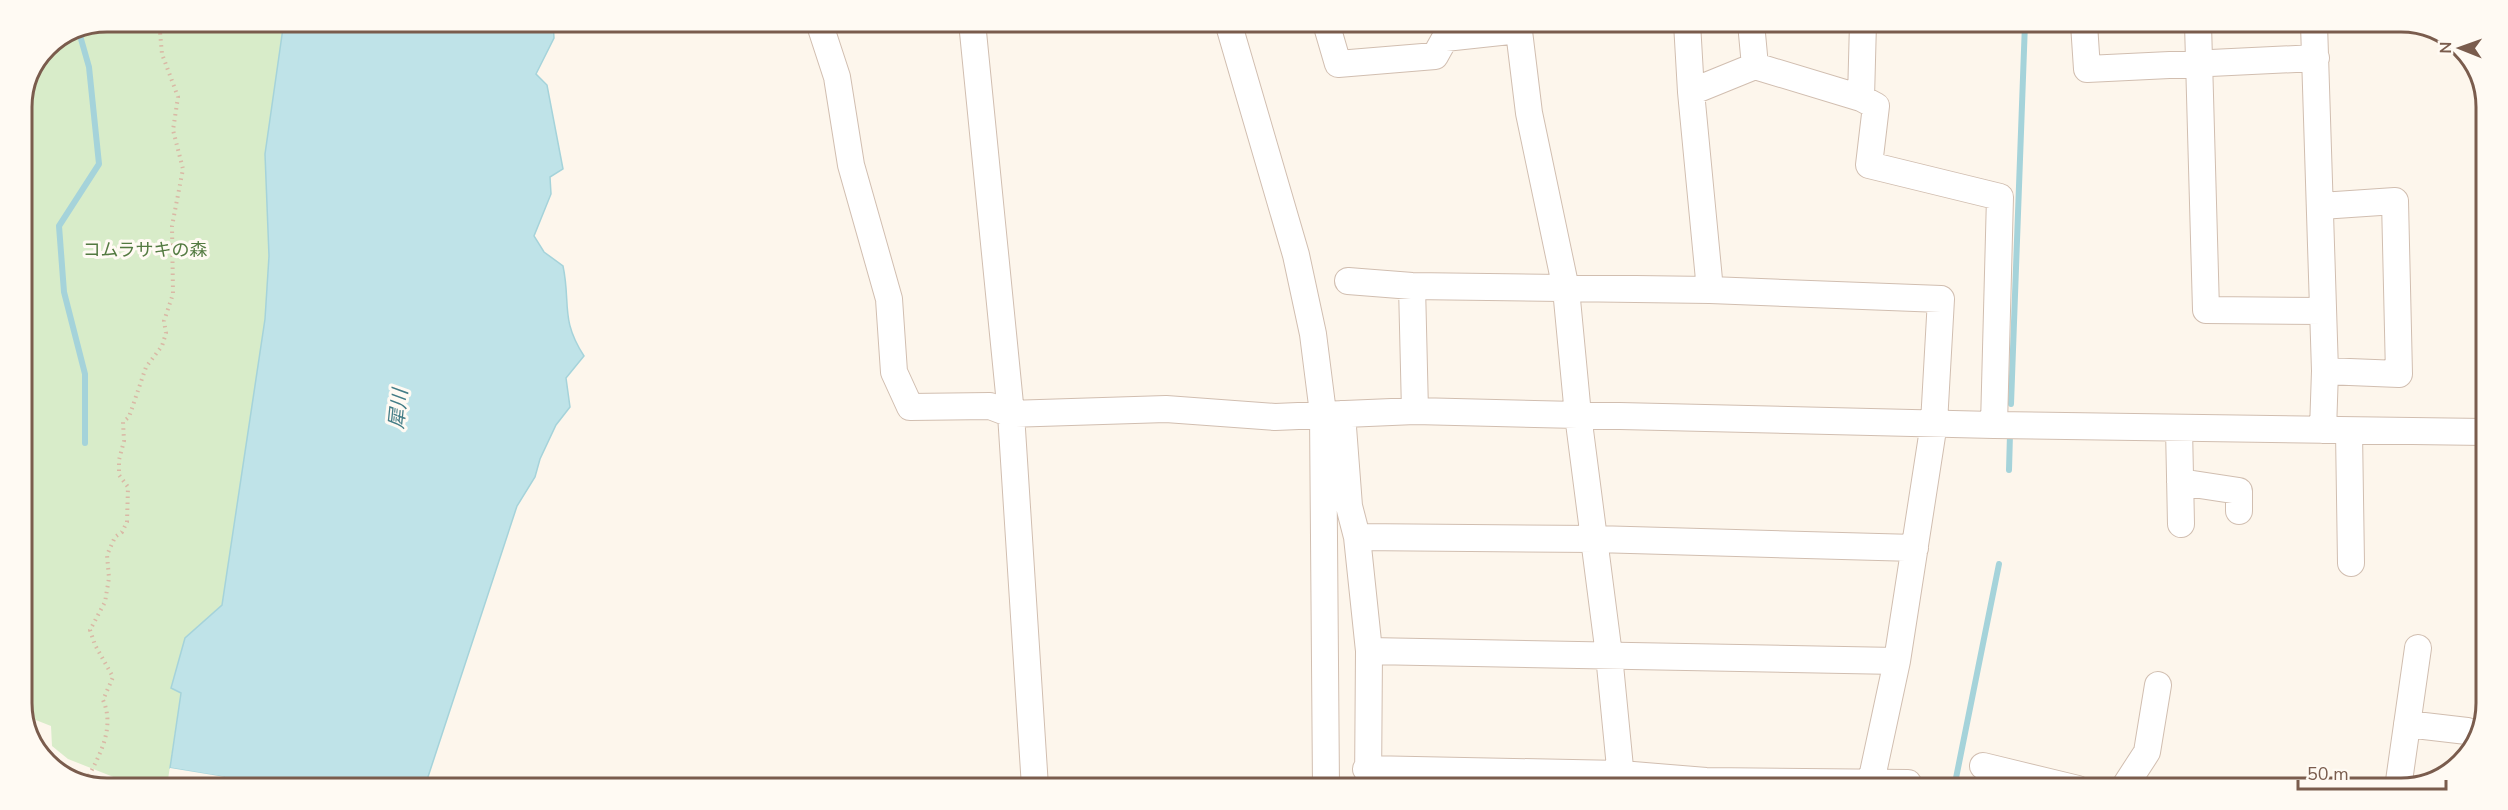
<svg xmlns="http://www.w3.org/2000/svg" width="2508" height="810" viewBox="0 0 2508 810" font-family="'Nunito Sans','Noto Sans JP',sans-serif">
	<rect width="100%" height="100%" fill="#fdf6ec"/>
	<path fill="#d8ecc9" d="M106 21H284L265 154 269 256 265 319 222 605 185 638 171 688 181 693 167 786H114L116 778 68 759 52 746 51 726 23 715 21 710V106L46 46Z"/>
	<path fill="#bfe3e8" stroke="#a5d3da" stroke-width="1.5" d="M284 21 553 22 554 38 536 74 547 85 563 169 550 177 551 194 534 236 544 252 563 266C571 304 560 319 584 356L566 378 570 407 556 425 540 459 535 477 517 506 425 786H223L224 777 170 768 181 693 171 688 185 638 222 605 265 319 269 256 265 154Z"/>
	<path fill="#fdf6ec" d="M170 768 225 777 223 786H220L221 780 170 771Z"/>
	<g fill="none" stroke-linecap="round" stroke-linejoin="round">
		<path stroke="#a5d3da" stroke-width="6" d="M79 32 89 67 99 164 59 226 64 292 85 374V443
			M2011 404 2025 23
			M2009 470 2010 434
			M1954 788 1999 564"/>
		<g stroke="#d1beb0" stroke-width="28">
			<path id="minor" d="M819 22 837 77 851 165 889 299 894 372 910 407 990 406 1011 414 1166 409 1275 417 1415 411 1994 425 2485 432
				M972 22 1011 414 1035 787
				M1228 22 1296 255 1313 334 1323 413 1326 788
				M1326 23 1338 64 1435 56 1445 38 1519 30
				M1518 23 1529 113 1566 289 1578 415 1609 655 1622 788
				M1687 23 1691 92 1710 290
				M1751 23 1755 66 1861 98 1876 106 1869 165 2000 197 1994 425
				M2084 24 2087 69 2316 58
				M2198 24 2206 310 2323 311
				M2314 24 2325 371 2323 430
				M1691 92 1755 66
				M1861 98 1863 23
				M2321 206 2395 201 2399 374 2325 371
				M1348 281 1412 286 1710 290 1941 299 1934 423 1897 661 1871 782
				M1412 286 1415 411
				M1342 414 1349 506 1357 537 1369 651 1368 788
				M2179 428 2181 524
				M2349 432 2351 563
				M2180 482 2239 491V511
				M1357 537 1595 539 1915 548
				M1369 651 1897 661
				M2407 724 2467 731 2478 735
				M1983 766 2078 789
				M1366 769 1621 774 1706 781 1908 783 1911 788
				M2398 788 2418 648
				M2123 789 2147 752 2158 685"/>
		</g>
		<path stroke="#d9b8a5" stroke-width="4" stroke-dasharray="1.5 4.5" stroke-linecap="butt" d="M52 765 86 781
			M83 786C98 759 116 729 103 700L113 677 95 645 90 630 105 602 109 578 107 555 115 537 122 532 127 522 128 487 119 475V460L124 441 123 422 129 417 146 367 162 346 166 333 164 321 173 294 172 226 183 169 173 130 178 97 162 54 159 21"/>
		<use href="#minor" stroke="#fff" stroke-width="26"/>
	</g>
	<g text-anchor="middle" stroke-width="6" stroke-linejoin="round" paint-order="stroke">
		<g font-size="18" fill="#537a41" stroke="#fffaf3">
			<text x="145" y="256">コムラサキの森</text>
		</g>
		<g font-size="20" font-style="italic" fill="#437c86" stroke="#fffaf3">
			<text transform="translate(398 409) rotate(-84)" y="7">犀川</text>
		</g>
	</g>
	<path d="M0 0H2508V810H0ZM107 32H2401A75 75 0 0 1 2476 107V703A75 75 0 0 1 2401 778H107A75 75 0 0 1 32 703V107A75 75 0 0 1 107 32Z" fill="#fffaf3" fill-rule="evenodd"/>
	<path fill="none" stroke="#7a5c4d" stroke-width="3" d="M107 32H2401A75 75 0 0 1 2476 107V703A75 75 0 0 1 2401 778H107A75 75 0 0 1 32 703V107A75 75 0 0 1 107 32Z"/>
	<g transform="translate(2460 48) rotate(271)" stroke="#fffaf3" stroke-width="4.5" paint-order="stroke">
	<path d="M0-4.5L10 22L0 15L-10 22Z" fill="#7a5c4d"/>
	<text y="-9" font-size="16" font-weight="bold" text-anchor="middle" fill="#7a5c4d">N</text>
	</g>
	<path d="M2298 780v9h148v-9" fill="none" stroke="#7a5c4d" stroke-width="3"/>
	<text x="2307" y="780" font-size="18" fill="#7a5c4d" stroke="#fffaf3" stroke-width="4.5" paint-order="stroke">50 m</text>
</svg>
